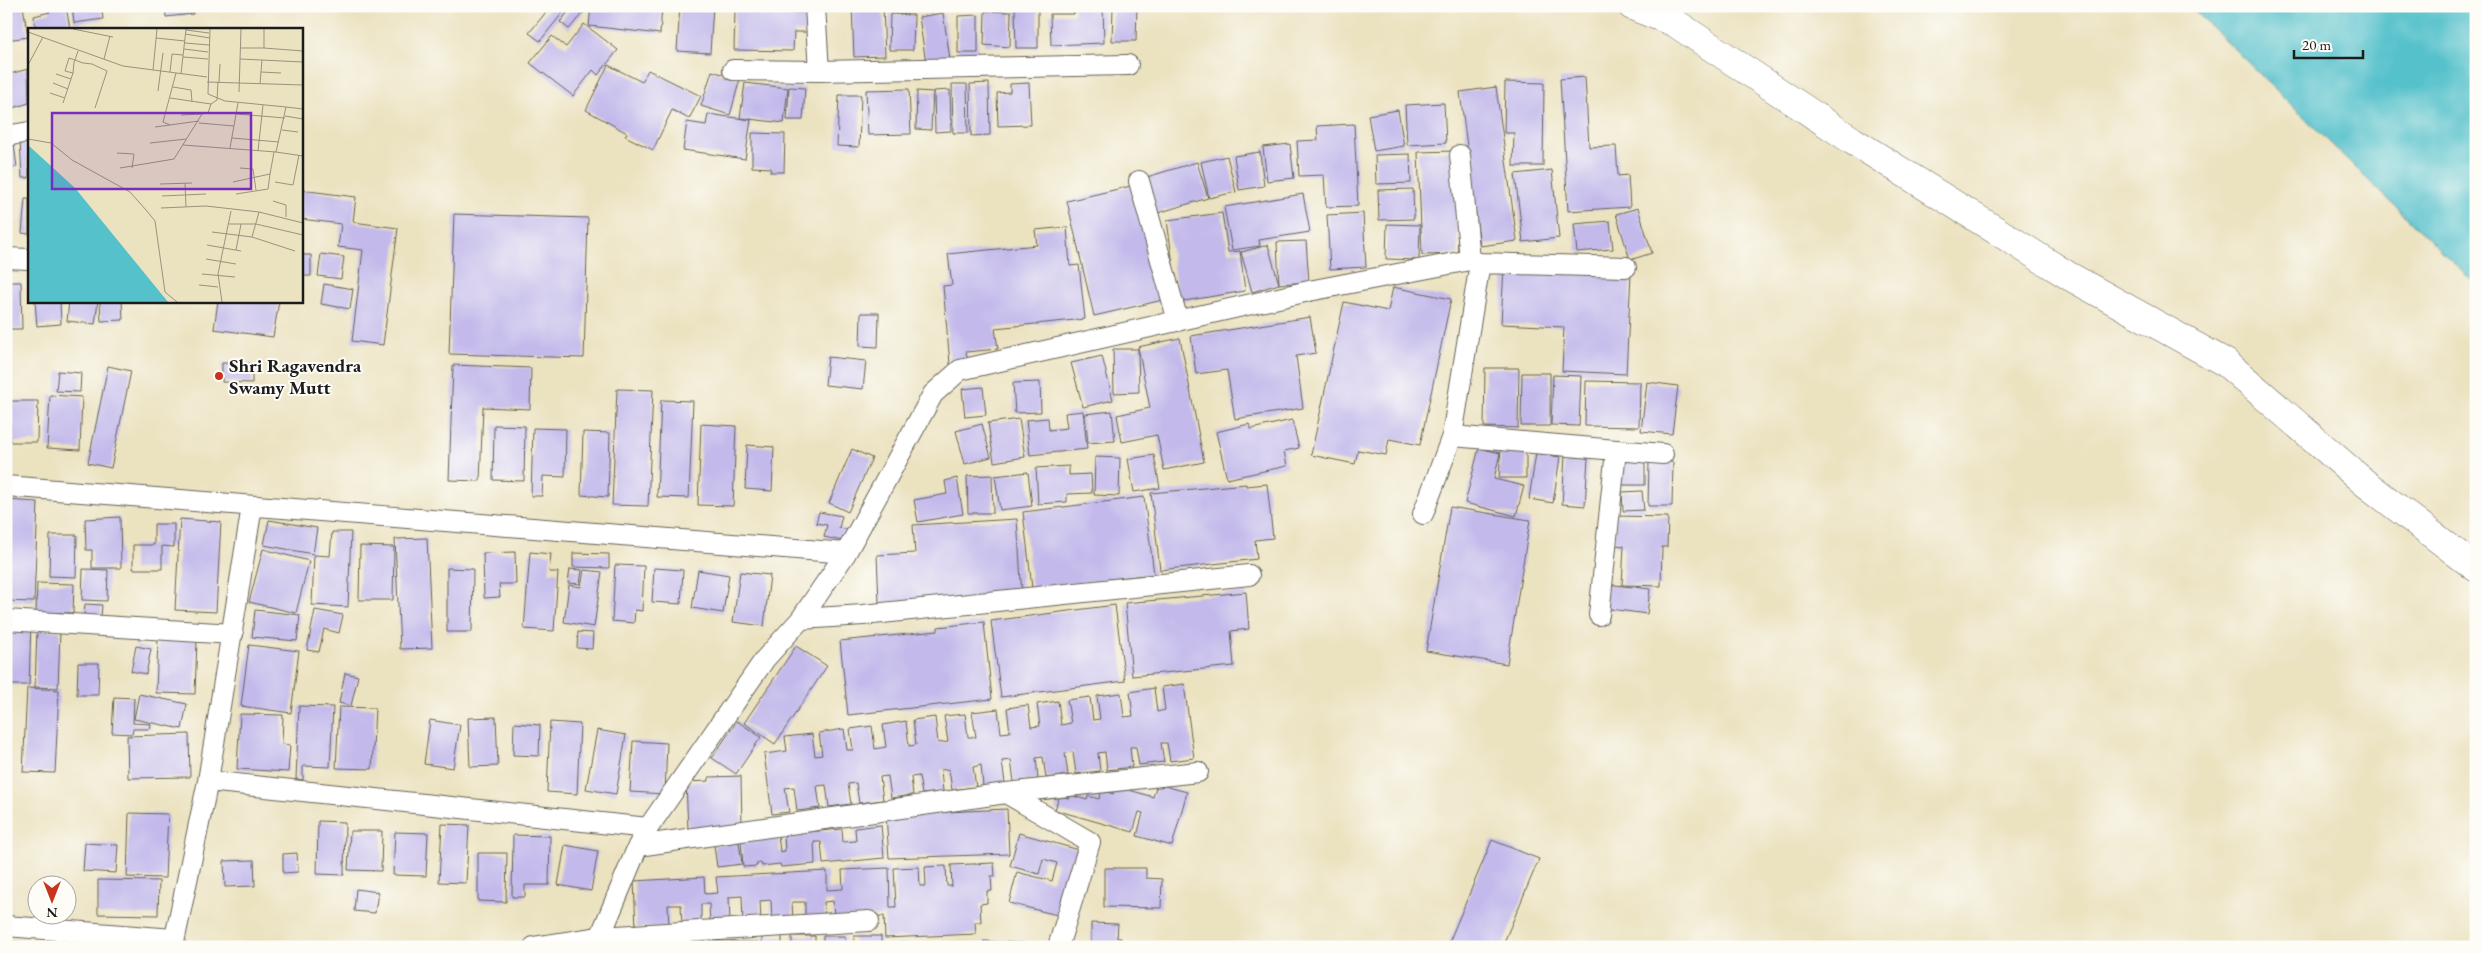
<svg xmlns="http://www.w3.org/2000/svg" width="2482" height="953" viewBox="0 0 2482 953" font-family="'EB Garamond',serif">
	<rect width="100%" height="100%" fill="#fdfcf7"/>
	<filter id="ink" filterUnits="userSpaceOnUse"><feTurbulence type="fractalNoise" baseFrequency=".02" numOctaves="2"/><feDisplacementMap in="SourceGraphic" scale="10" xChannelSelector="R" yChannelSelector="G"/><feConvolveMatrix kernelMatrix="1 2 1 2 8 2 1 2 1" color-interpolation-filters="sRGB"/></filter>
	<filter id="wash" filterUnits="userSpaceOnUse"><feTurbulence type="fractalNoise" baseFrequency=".0096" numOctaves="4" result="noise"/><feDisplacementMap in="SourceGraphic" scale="20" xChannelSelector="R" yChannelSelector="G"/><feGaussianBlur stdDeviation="1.12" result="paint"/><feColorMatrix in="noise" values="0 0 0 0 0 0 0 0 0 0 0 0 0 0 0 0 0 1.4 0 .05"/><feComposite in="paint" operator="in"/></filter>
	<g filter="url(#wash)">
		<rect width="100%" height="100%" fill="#ebe2c0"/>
		<path fill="#54c1cb" stroke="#386e74" d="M2191 6H2476V285L2195 11Z"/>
		<g id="blocks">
			<path fill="#c3baeb" d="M6 6H23L28 37 6 40Z
				M49 6H66L70 29H36L34 16 50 12Z
				M72 6H101L103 19 74 23Z
				M165 6H192L193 14 166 17Z
				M551 6H568L540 41 529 33Z
				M573 6H582L586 9 569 29 560 22Z
				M591 6H662L660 34 589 26Z
				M680 6H713L710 53 677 51Z
				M852 6H883L885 56 854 57Z
				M1015 6H1038V48H1016Z
				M1074 6H1103L1104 43 1051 45 1050 14H1074Z
				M1113 6H1137L1136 41H1112Z
				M735 10 815 13V32H794L793 51 734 50Z
				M985 11 1011 12 1010 47 984 45Z
				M943 13 950 59 926 63 919 17Z
				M890 14 914 15 913 50H889Z
				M978 15V53H958V16Z
				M584 24 618 50 598 75 593 70 573 96 530 63 552 36 566 47Z
				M608 65 642 82 648 70 701 96 689 119 672 110 653 150 625 136 627 133 586 110Z
				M28 69 29 103 13 108 6 87V75Z
				M712 71 740 79 730 115 701 106Z
				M1585 77 1589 147 1616 146 1618 176 1628 175 1630 207 1568 211 1560 79Z
				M1505 82 1544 83 1543 166H1513L1514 133H1504Z
				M745 83 788 88 784 123 740 118Z
				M989 83 990 135 971 136 970 84Z
				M1029 83 1031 125 998 126 997 93 1010 92V84Z
				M952 84H967L968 133H953Z
				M789 87 805 88 803 120H787Z
				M1496 87 1517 241 1480 246 1460 92Z
				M909 89 911 134 868 135 866 90Z
				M950 90 951 131 935 132 934 91Z
				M917 91 933 92 931 130 916 129Z
				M839 95H861L859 147 837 146Z
				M1444 103 1446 143 1407 145 1405 105Z
				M1398 110 1404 146 1374 151 1368 115Z
				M708 114 751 120 745 159 683 150 687 122 706 125Z
				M1354 124 1358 206 1326 207 1324 175 1299 176 1297 141 1318 140 1317 126Z
				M752 133 785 134 784 172H770L771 168 752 167Z
				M20 140H29V178H22Z
				M1290 144 1294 178 1267 181 1263 147Z
				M14 145 17 167 6 169V147Z
				M1455 151 1458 254 1422 255 1418 152Z
				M1260 152 1264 186 1239 190 1234 156Z
				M1410 154 1411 183 1376 184 1375 155Z
				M1227 156 1236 192 1209 198 1201 162Z
				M1197 162 1208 198 1151 215 1140 179Z
				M1552 170 1559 238 1523 242 1515 174Z
				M1135 185 1163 300 1094 316 1067 201Z
				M1413 189 1414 219 1379 220 1378 190Z
				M301 190 356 197 353 222 398 228 383 345 352 341 363 250 338 247 341 224 301 219Z
				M1303 194 1310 232 1259 240 1260 246 1232 250 1224 207Z
				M6 199H10L11 235 6 236Z
				M25 199H29V234L22 233Z
				M1638 208 1652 253 1630 260 1616 214Z
				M1222 213 1228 252 1240 251 1245 291 1178 302 1167 220Z
				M1363 213 1366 267 1330 269 1327 215Z
				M454 214 588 218 584 358 449 354Z
				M1610 221 1613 249 1577 252 1574 224Z
				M1387 224 1420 225 1419 260 1386 259Z
				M1067 227 1070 266 1079 265 1085 319 995 328 998 349 966 352 968 362 950 364 943 286 952 285 948 254 1037 245 1035 230Z
				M1306 241 1309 282 1279 284 1277 242Z
				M1268 245 1279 284 1252 292 1241 252Z
				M321 254 344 257 341 279 318 276Z
				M301 255H311V276H301Z
				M1504 267 1631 274 1626 374 1562 371 1564 327 1501 324Z
				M6 282H21L22 329H6Z
				M324 284 353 289 350 309 321 304Z
				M1393 287 1451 299 1420 445 1389 439 1386 455 1358 450 1355 464 1311 455 1344 302 1388 311Z
				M35 301H60L61 324 37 326Z
				M69 301H98L95 324 67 321Z
				M100 301H122L123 320 101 321Z
				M218 301H279L273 337 214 329Z
				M861 313H879L878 347 860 346Z
				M1310 317 1316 353 1296 356 1303 408 1235 419 1227 370 1196 374 1191 336Z
				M1180 338 1204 462 1164 470 1157 435 1122 442 1117 415 1150 408 1138 347Z
				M1113 349H1138L1139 392 1114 393Z
				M1102 356 1113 400 1083 407 1071 363Z
				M828 357 866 361 863 389 825 385Z
				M222 363 252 364V383L222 382Z
				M453 365 531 368 530 409 483 407 480 481 449 480Z
				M108 366 131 371 111 468 88 463Z
				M1485 368H1519L1518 428 1484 427Z
				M58 371 81 373 80 392 56 391Z
				M1522 373H1550V426H1521Z
				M1553 375 1581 376 1579 426 1551 425Z
				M1586 381 1640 382 1639 427 1585 426Z
				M1040 382 1041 412 1015 413 1013 383Z
				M1647 382 1678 386 1672 434 1641 431Z
				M983 387 986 415 965 417 962 389Z
				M617 389 653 390 648 506 612 505Z
				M50 395 82 397 80 450 47 448Z
				M661 400 693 401 689 498 657 497Z
				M11 401H38L37 442H10Z
				M1083 411 1087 449 1030 455 1026 420 1048 418 1049 430 1067 428 1065 413Z
				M1112 411 1115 441 1088 443 1085 414Z
				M1019 419 1025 457 994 462 988 423Z
				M1292 420 1299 448 1284 451 1287 466 1227 479 1216 432 1249 424 1251 429Z
				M701 424 736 426 733 506 698 505Z
				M982 424 991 457 965 464 956 431Z
				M494 425 525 426 524 481 493 480Z
				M533 428 566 429 565 477 543 476 542 496H531Z
				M583 432 610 433 608 497 581 495Z
				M747 445 774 447 772 491 745 489Z
				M1501 447 1526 448V478H1499Z
				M1479 448 1500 453 1494 479 1524 486 1516 516 1465 503Z
				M852 449 872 458 848 512 829 503Z
				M1536 453 1560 457 1553 503 1529 499Z
				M1154 455 1160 488 1134 492 1128 459Z
				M1565 456 1588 458 1585 506 1562 504Z
				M1095 457 1120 458 1119 496 1094 495Z
				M1620 459H1645V485H1621Z
				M1649 461 1673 462 1672 506H1648Z
				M1069 466V475L1091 474 1092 493 1067 494V502L1038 504 1036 468Z
				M1028 472 1032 506 1000 510 995 476Z
				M992 475 993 513H968L967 476Z
				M957 478 963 514 918 522 914 500 947 494 945 481Z
				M1246 484V486L1267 484 1273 538 1255 540 1257 559 1160 570 1151 493Z
				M1642 491 1644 510 1623 511 1622 492Z
				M1144 497 1154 574 1032 588 1023 512Z
				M6 500 38 502 34 602 6 601Z
				M1450 507 1530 520 1507 664 1426 651Z
				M819 512 842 516 839 528 850 530 847 542 824 537 827 525 816 523Z
				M1615 516 1668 517 1667 547H1662L1661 586 1622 585 1624 546 1615 545Z
				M120 517 121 568H92V550H86L85 519Z
				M180 519 221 522 216 612 175 610Z
				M1017 519 1022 596 879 603 877 555 915 553 913 525Z
				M269 520 317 528 313 554 264 545Z
				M154 524H174V547L162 546V569H133V545H154Z
				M332 532H351L348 607 312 605 314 555 330 556Z
				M50 535H77L76 577 49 576Z
				M427 538 432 648 400 649 395 539Z
				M360 546 394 547 393 600H359Z
				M263 549 309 561 296 613 249 602Z
				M515 552 516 584H499L500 597 484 598 483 553Z
				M530 552 551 554 549 572H558L554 631 524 629Z
				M573 553 609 554V568L573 567Z
				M615 565 644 566 642 611 635 610 634 623 612 621Z
				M447 568 473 569 472 632H447Z
				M654 568 683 570 681 604 652 602Z
				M83 569 108 570 107 601 82 600Z
				M570 569 582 570 580 584 568 583Z
				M584 570 602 572 594 627 564 622 569 585 581 587Z
				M698 570 729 575 723 613 692 608Z
				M740 572 770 575 764 626 733 622Z
				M37 583 74 584 73 613 36 612Z
				M1606 584 1650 589 1647 614 1603 608Z
				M1246 592 1249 629 1231 631 1234 666 1132 676 1125 603Z
				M85 604 102 605 101 617 84 616Z
				M1115 605 1125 681 1001 697 991 621Z
				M255 610 300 615 297 641 252 637Z
				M315 610 343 615 339 633 324 629 319 652 307 650Z
				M11 622 31 623 29 685H9Z
				M984 622 992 699 848 715 840 641 938 631V627Z
				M37 630 60 631 58 688 35 687Z
				M578 632 593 633 592 649 577 648Z
				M158 638 197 640 195 694 156 693Z
				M249 645 299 651 291 713 241 706Z
				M136 646 151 649 146 674 131 671Z
				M796 646 827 666 775 744 744 723Z
				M78 663H99L98 695H77Z
				M345 673 358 676 351 706 339 703Z
				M1184 684 1194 758 1170 761 1167 743H1161L1164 762 1139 765 1136 747H1130L1132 767 1107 770 1105 752 1098 753 1100 771 1076 774 1073 752 1065 753 1068 775 1046 778 1043 757 1036 758 1038 779 1014 782 1011 760 1002 761 1005 783 983 786 981 765 973 767 976 787 952 790 949 769 941 770 943 792 922 794 919 776 911 777 913 795 891 798 888 776 880 777 883 800 859 803 856 783 848 784 851 804 829 807 826 785 817 786 820 808 797 811 794 787 785 788 789 812 772 814 764 754 787 751 785 737 812 734 815 756 822 755 819 733 844 729 847 750H853L850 729 872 726 875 749 886 747 883 725 906 721 909 746 916 745 913 720 935 717 938 743 948 742 944 716 965 714 968 737H976L972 712 998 709 1001 733 1010 732 1007 708 1028 705 1031 727 1040 726 1037 704 1058 701 1061 725 1071 723 1067 700 1090 697 1093 720 1100 719 1097 696 1121 693 1124 717 1133 716 1130 692 1154 688 1157 712 1165 710 1162 687Z
				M27 688 59 690 55 773 23 772Z
				M139 694 187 704 182 729 134 719Z
				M114 697 134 698 133 723 151 724 150 729H133L132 734 112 733Z
				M299 706 333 707 330 767 303 766V780L296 779Z
				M339 707 375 708 372 769 336 768Z
				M240 714 283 715 282 744 290 745 288 772 237 769Z
				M496 717 498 766 470 767 468 718Z
				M430 720 460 725 453 768 424 764Z
				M737 721 761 737 736 774 712 758Z
				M550 722 580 724 577 794 547 792Z
				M514 723 540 725 539 756 513 755Z
				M597 730 626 735 616 794 586 789Z
				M189 734 190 777 128 778 127 736Z
				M633 741 667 743 665 794 630 792Z
				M741 776 742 828 688 830 686 782 709 781V777Z
				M1157 784 1187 792 1172 846 1137 836 1143 813 1139 812 1133 832 1055 810 1059 796 1069 798 1070 795 1087 800 1088 796 1099 799 1102 790 1113 794 1116 786 1153 797Z
				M1007 809 1009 854 889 858 886 815Z
				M129 813 168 814 165 878 127 877Z
				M318 821 345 822 344 875 317 874Z
				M442 824 469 825 466 883 439 882Z
				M881 825 884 858 823 864 821 842H814L815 864 781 867 780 864 762 866 761 863H757V866L743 867 741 838 778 834 780 852 785 851 784 834 842 829 843 842 856 841 855 828Z
				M350 831H382L381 871 348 870Z
				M395 832 428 833 426 876 393 875Z
				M1019 833 1079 850 1061 916 1009 903 1017 872 1052 881 1057 863 1043 859 1039 874 1010 866Z
				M513 835 550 836 549 885H525V897H512Z
				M1492 840 1539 859 1502 947H1447Z
				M739 842 742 864 717 867 714 845Z
				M85 843 118 845 116 873 83 871Z
				M565 845 598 851 591 891 558 885Z
				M297 853 298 872 283 873V854Z
				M478 853H507L506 902 478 901Z
				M254 860 255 886 225 887 224 861Z
				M994 863 995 876H991L992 891H987V903L980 904 981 922H975L976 934 885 938 884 916 834 918 833 901 824 902 825 919 805 920V902H792L793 921H772L771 900 760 901 761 922 743 923 742 896 729 897 730 924H710L709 904H701V925L682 926 681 905H668L669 927 636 928 634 881 704 877 705 894 718 893 716 877 827 871V890L843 889 842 870 889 868 890 907H896L894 868 919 867 920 886H926L925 867 946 866 947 886H952L951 865Z
				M1104 868H1146V878L1162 879 1161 908 1104 907Z
				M98 880 159 881 158 915 98 914Z
				M356 889 378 892 375 913 354 911Z
				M1091 923 1118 924 1117 938H1121V947H1095V943H1091Z
				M782 936V947H762V937Z
				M792 936H815V947H792Z
				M823 936H845V947H823Z
				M854 936H881V947H854Z
				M642 941 758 942V947H642Z
				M984 941 1025 943 1024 947H983Z
				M6 942H20V947H6Z
				M899 944H969V947H899Z"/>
		</g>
	</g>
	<g filter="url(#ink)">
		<use href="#blocks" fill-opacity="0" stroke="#646155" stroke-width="1"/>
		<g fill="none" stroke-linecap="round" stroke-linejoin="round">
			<g stroke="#646155" stroke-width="22">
				<path id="street" d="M815 6 819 71
					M733 70 819 71 1128 65
					M6 136 29 132
					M1460 155 1470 260
					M1139 181 1178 321
					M6 258 29 259
					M1480 263 1452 436 1663 454
					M6 486 846 553
					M1423 514 1452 436
					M1599 615 1616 450
					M801 619 863 615 1249 575
					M6 620 233 634
					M208 781 648 828
					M1006 793 1090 842 1058 947
					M638 846 1006 793 1198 772
					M6 926 174 939
					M600 937 869 921
					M173 947 208 781 252 506
					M534 947 600 937 638 846 648 828 765 659 801 619 846 553 933 394 960 370 1309 291 1470 260 1480 263 1626 267"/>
			</g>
			<g stroke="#646155" stroke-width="29">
				<path id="secondary" d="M1632 6 1675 23 1853 141 2069 276 2226 363 2365 483 2476 568"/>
			</g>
			<use href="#street" stroke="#fff" stroke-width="20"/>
			<use href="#secondary" stroke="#fff" stroke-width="28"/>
		</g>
	</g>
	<circle fill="#c8321e" stroke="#fdfcf7" stroke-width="2" cx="219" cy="376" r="5"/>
	<g text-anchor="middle" stroke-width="4" stroke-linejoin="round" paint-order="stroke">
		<g font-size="19" font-weight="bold" fill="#1c1c1c" stroke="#fdfcf7" text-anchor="start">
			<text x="229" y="372">Shri Ragavendra<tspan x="229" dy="22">Swamy Mutt</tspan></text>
		</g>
	</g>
	<g transform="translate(28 28)">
		<rect width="275" height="275" fill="#ebe2c0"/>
		<path d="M0 117 47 160 140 274H0Z" fill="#54c1cb"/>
		<path fill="none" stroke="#98937e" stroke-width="1" d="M45 1 85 9M182 1 180 66 197 73 258 79 248 124 275 128M236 1V20L275 23M158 2 181 5M0 4 95 38 179 49M157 6 182 10M128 10 157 13M157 15 181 17M212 20H236M156 21 180 24M50 23 47 32 46 34 45 45 37 43 41 30 47 32 55 35 64 36 79 43 67 80M155 29 180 31M76 31 82 8M212 31 275 34M0 37 15 9M125 42 129 1M142 44 144 26 155 27M233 44 253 45M28 46 43 51M153 46 158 1M179 54 275 57M191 54 192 36M25 55 40 61M232 56 234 32M145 59 163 62 164 74M130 63 135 25M211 64 213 1M22 65 37 70M142 70 183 76M35 75 45 45M258 79 275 81M209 86 257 90M153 87 174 86M257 88 275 91M171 95 206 98M142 97 135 94 148 45M127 99 171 93M254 102 270 104M204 110 251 114M0 111 23 115 44 132 102 164 118 182 127 193 137 264 149 274M122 115 158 111M155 117 248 124M202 120 210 75M230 123 235 77M89 125 106 126 104 140M92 140 146 131 174 86 180 85 183 76 189 72 190 54M212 140 225 141 228 162M205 154 242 146 246 124M247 154 265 157 271 127M157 155 158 179M132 156 164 155M208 166 240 161 242 146M134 168 178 166M245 173 258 177V189M133 180 178 178 231 184 275 195M201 196H228L275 207M184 204 224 209 231 184M224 209 267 223M179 217 213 223M208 222 213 196M178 231 208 236M174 246 207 249M171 257 190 259M194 274 190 246 203 183"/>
		<path fill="#7b2cbf" fill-opacity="0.15" stroke="#7b2cbf" stroke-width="2.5" d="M24 85H223V161H24Z"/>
		<rect width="275" height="275" fill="none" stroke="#1c1c1c" stroke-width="2.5"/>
	</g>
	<rect width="2482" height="953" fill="none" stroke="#fdfcf7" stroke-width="25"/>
	<g transform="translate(52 900) rotate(180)"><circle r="24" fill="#fdfcf7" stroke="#a3a29f"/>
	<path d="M0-4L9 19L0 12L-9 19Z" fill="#c8321e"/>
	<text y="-8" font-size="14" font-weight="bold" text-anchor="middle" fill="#1c1c1c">N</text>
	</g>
	<path d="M2294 50v8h69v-8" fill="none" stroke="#1c1c1c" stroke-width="2.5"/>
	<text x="2302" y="50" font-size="15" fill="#1c1c1c" stroke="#fdfcf7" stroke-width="4" paint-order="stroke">20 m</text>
</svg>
